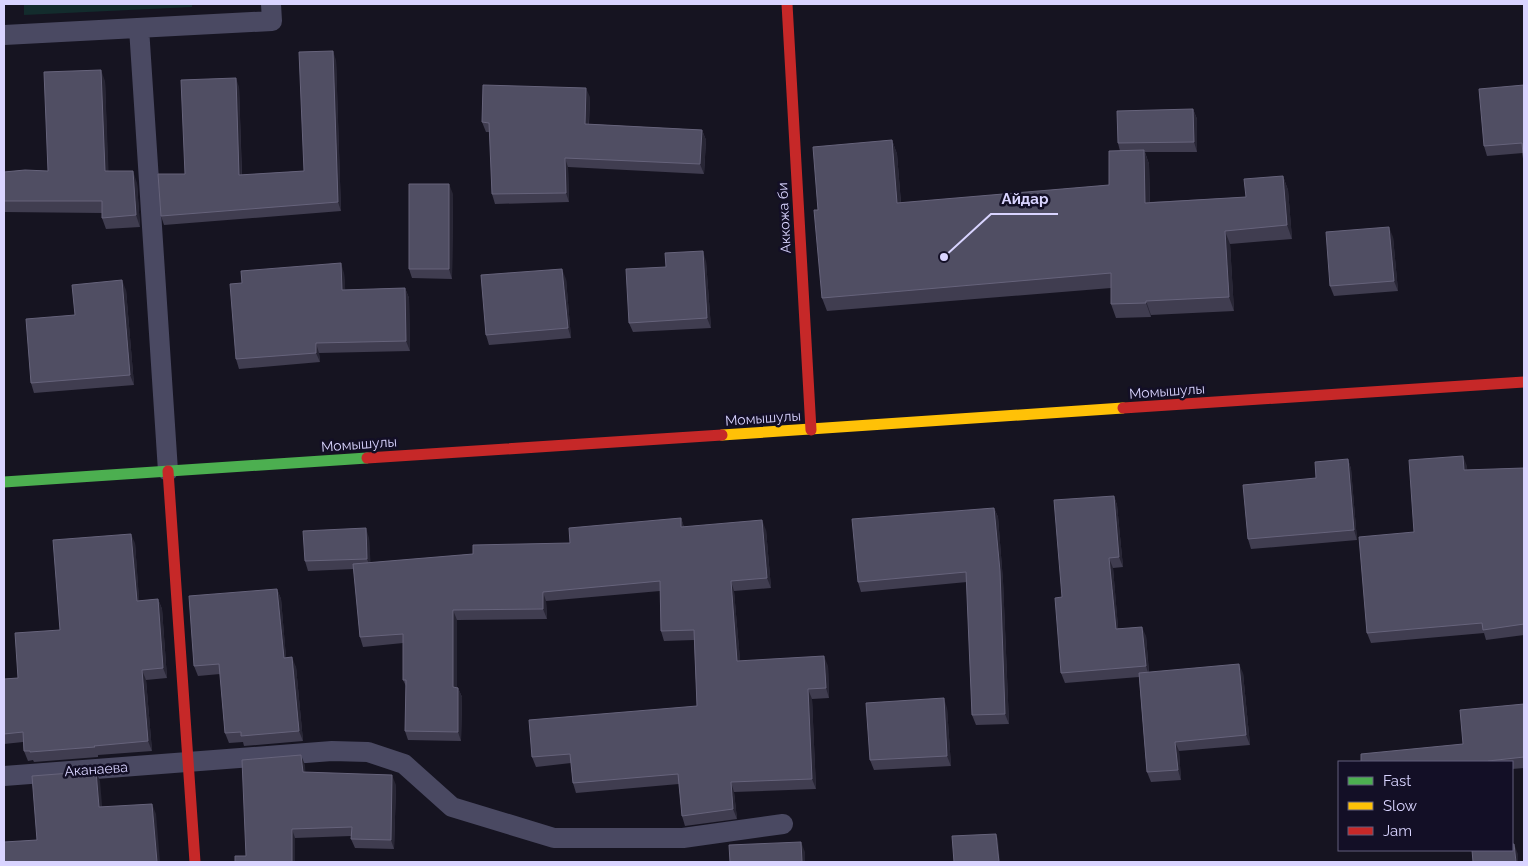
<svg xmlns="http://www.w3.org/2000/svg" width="1528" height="866" viewBox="0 0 1528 866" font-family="Raleway,sans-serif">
	<rect width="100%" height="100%" fill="#161421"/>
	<path fill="#132c2d" d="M24 4H192V7L24 15Z"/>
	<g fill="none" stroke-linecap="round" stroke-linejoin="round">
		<path stroke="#4a4962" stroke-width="20" d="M139 28 168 471
			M4 35 272 21 271 4
			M4 776 332 751 368 752 404 764 452 807 554 838H683L783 824"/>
		<path stroke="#4caf50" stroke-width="11" d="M4 482 367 458"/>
		<path stroke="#ffc107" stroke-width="11" d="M722 435 1123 408"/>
		<path stroke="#c62828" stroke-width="11" d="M787 4 811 430
			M1123 408 1524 382
			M367 458 722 435
			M168 471 195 862"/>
	</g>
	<path fill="#403d50" d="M336 60 341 211 164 225 161 216 185 174 239 87 242 175 304 171Z
		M105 81 108 171 137 183 140 227 106 229 102 218V213L4 212V172L48 171Z
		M1524 85 1523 153 1487 156 1484 146Z
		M590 97 589 124 702 130 706 140 704 174 568 167 569 202 495 204 492 194 490 132H486L482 122Z
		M1193 109 1197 119V152H1145L1149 164 1150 202 1246 197 1283 176 1288 190 1292 239 1230 244 1234 311 1151 315V317L1116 318 1111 304V288L827 311 822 298 818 210 892 140 897 154 901 203 1109 185 1120 151 1118 143Z
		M453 194 452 279 412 278 409 269Z
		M1393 237 1398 291 1334 296 1330 286Z
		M706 261 711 328 633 332 629 323 666 267Z
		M344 273 345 290 405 288 409 298 410 351 319 353 320 362 239 369 236 359Z
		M566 279 571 338 489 345 486 335Z
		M126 290 134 385 34 393 31 383 75 315Z
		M1348 459 1351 469 1357 540 1251 549 1248 539 1316 478Z
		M1467 466V470L1524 468V635L1486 640 1484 633 1371 643 1367 633 1414 532Z
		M1114 496 1117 505 1123 567 1113 568 1118 628 1146 636 1149 672 1243 673 1250 745 1179 751 1181 780 1151 782 1147 772 1139 677 1065 683 1061 673 1062 597Z
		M994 508 998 517 1003 581 1009 724 976 725 972 715 967 582 861 592 858 582Z
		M681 518 684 527 766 530 771 588 734 591 740 661 828 666 829 698 812 699 816 789 734 792 737 819 685 826 682 816 679 784 576 793 573 783 571 763 536 767 532 757 697 706 694 640 664 641 661 631 660 591 546 601 547 619 457 620V687L458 688 462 697 461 741 408 740 405 731 406 686 403 680V643L363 647 360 637 354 569 308 571 305 561 369 538 370 563 473 554 570 543Z
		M135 543 139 601 158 599 162 609 167 678 146 680 152 751 98 755V757L34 762 33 760 28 761 24 751 23 742 4 744V679L18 678Z
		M277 589 281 599 286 658 296 667 303 741 244 746 243 742 229 743 225 733 220 674 198 676 194 666Z
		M1524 704V768L1512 769V762H1361L1463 744Z
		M947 708 951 766 874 770 870 760Z
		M305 765V772L396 785 394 849 355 848 351 839V836L295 838V862L246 856Z"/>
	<path fill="#282635" d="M333 51 336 60 341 211 338 202Z
		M101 70 105 81 109 182 105 171Z
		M236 78 239 87 242 184 239 175Z
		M586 88 590 97 588 134 585 124Z
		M1193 109 1197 119V152L1194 142Z
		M702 130 706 140 704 174 700 164Z
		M892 140 897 154 902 217 897 203Z
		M1144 150 1149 164 1150 216 1145 203Z
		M565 158 568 167 569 202 566 193Z
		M133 171 137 183 140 227 136 215Z
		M1283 176 1288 190 1292 239 1287 225Z
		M449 184 453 194 452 279 449 269Z
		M1389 227 1393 237 1398 291 1394 281Z
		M1225 231 1230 244 1234 311 1229 297Z
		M703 251 706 261 711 328 707 318Z
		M341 263 344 273 346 299 342 290Z
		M562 269 566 279 571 338 568 328Z
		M122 280 126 290 134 385 130 375Z
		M405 288 409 298 410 351 406 341Z
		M1146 301 1151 315V317L1146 303Z
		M316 343 319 353 320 362 316 353Z
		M1463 456 1467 466 1468 480 1464 470Z
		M1348 459 1351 469 1357 540 1354 530Z
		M1114 496 1117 505 1123 567 1119 557Z
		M994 508 998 517 1003 581 1009 724 1005 714Z
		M681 518 684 527H681Z
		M762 520 766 530 771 588 767 578Z
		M366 528 369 538 371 569 367 559Z
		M131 534 135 543 140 611 137 601Z
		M1109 558 1113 568 1119 638 1116 629Z
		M731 581 734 591 741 670 737 661Z
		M277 589 281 599 287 668 284 658Z
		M543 592 546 601 547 619 543 609Z
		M158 599 162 609 167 678 163 668Z
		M453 610 457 620V697L453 687Z
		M1142 627 1146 636 1149 676 1146 666Z
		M824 656 828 666 829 698 826 688Z
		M292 657 296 667 303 741 299 731Z
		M1239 664 1243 673 1250 745 1246 735Z
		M142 670 146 680 152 751 148 741Z
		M458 688 462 697 461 741 458 732Z
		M808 689 812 699 816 789 812 779Z
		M944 698 947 708 951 766 947 756Z
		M1175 742 1179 751 1181 780 1178 770Z
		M301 755 305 765 306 781 303 772Z
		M96 771 100 781 103 817 99 807Z
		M392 775 396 785 394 849 391 840Z
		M731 782 734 792 737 819 733 809Z
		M152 804 156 814 160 862H157Z
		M292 829 295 838V862H292Z
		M996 834 998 839 1000 862H999Z
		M801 842 805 852V862H802Z
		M1514 844 1518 854V862H1516Z"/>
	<path fill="#504e63" stroke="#66637b" d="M333 51 338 202 161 216 158 174H185L181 80 236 78 239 175 304 171 299 52Z
		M101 70 105 171H133L136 215 102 218V201H4V172L25 170 48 171 44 72Z
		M483 85 586 88 585 124 702 130 700 164 565 158 566 193 492 194 489 123 482 122Z
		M1524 85V164L1522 143 1484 146 1479 89Z
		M1193 109 1194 142 1118 143 1117 111Z
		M892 140 897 203 1109 185V151L1144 150 1145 203 1246 197 1244 179 1283 176 1287 225 1225 231 1229 297 1146 301V303L1111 304V273L822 298 814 210H818L813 147Z
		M409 184H449V269H409Z
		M1389 227 1394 281 1330 286 1326 232Z
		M703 251 707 318 629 323 626 269 666 267 665 253Z
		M341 263 342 290 405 288 406 341 316 343V353L236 359 230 284 242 283 241 271Z
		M562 269 568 328 486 335 481 275Z
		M122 280 130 375 31 383 26 319 75 315 72 285Z
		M1463 456 1464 470 1524 468V624L1483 630 1482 623 1367 633 1359 537 1414 532 1409 460Z
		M1348 459 1354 530 1248 539 1243 485 1316 478 1315 462Z
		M1114 496 1119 557 1109 558 1116 629 1142 627 1146 666 1061 673 1055 598 1062 597 1054 500Z
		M994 508 1000 571 1005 714 972 715 966 572 858 582 852 519Z
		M681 518V527L762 520 767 578 731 581 737 661 824 656 826 688 808 689 812 779 731 782 733 809 682 816 678 774 573 783 570 754 532 757 529 720 697 706 694 630 661 631 660 581 543 592V609L453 610V687L458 688V732L405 731 406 680H403V634L360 637 353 564 473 554V545L570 543 569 528Z
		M366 528 367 559 305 561 303 531Z
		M131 534 137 601 158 599 163 668 142 670 148 741 94 746 95 747 30 752V751H24L23 732 4 734V679L18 678 15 633 60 630 53 540Z
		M277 589 284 658 292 657 299 731 241 736V732L225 733 219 664 194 666 189 596Z
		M1239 664 1246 735 1175 742 1178 770 1147 772 1139 673Z
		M944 698 947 756 870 760 866 703Z
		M1524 704V757L1488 761V762H1361V754L1463 744 1460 710Z
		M301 755 303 772 392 775 391 840 351 839 352 827 292 829V862H235V856H246L242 760Z
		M96 771 99 807 152 804 157 862H4V842L37 840 32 776Z
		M996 834 999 862H954L952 836Z
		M801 842 802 862H730L729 845Z
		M1512 844H1514L1516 862H1473L1472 850H1512Z"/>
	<g text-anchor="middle" stroke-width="5" stroke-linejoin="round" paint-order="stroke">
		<g font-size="14" fill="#d9d4ff" stroke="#130f26">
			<text transform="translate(784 218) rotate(-93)" y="5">Аккожа би</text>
			<text transform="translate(1167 391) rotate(-4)" y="5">Момышулы</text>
			<text transform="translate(763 418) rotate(-4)" y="5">Момышулы</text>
			<text transform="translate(359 444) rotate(-4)" y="5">Момышулы</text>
			<text transform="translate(96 769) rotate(-4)" y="5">Аканаева</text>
		</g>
	</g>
	<path fill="none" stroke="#d9d4ff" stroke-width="2" d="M944 257L991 214H1058"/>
	<circle fill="#d9d4ff" stroke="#130f26" stroke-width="2" cx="944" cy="257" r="5"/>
	<g font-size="15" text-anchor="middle" font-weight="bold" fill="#d9d4ff" stroke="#130f26" stroke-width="5" stroke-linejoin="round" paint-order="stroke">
		<text x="1025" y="204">Айдар</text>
	</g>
	<rect width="1528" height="866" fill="none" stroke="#d9d4ff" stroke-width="10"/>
	<rect x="1338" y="761" width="175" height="90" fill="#130f26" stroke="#625e7d"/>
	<rect x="1348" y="777" width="25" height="8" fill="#4caf50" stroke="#625e7d"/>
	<text x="1383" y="786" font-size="15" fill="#d9d4ff">Fast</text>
	<rect x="1348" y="802" width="25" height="8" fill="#ffc107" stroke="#625e7d"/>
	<text x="1383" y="811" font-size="15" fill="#d9d4ff">Slow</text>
	<rect x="1348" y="827" width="25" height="8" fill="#c62828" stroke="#625e7d"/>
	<text x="1383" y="836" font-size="15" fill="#d9d4ff">Jam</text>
</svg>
